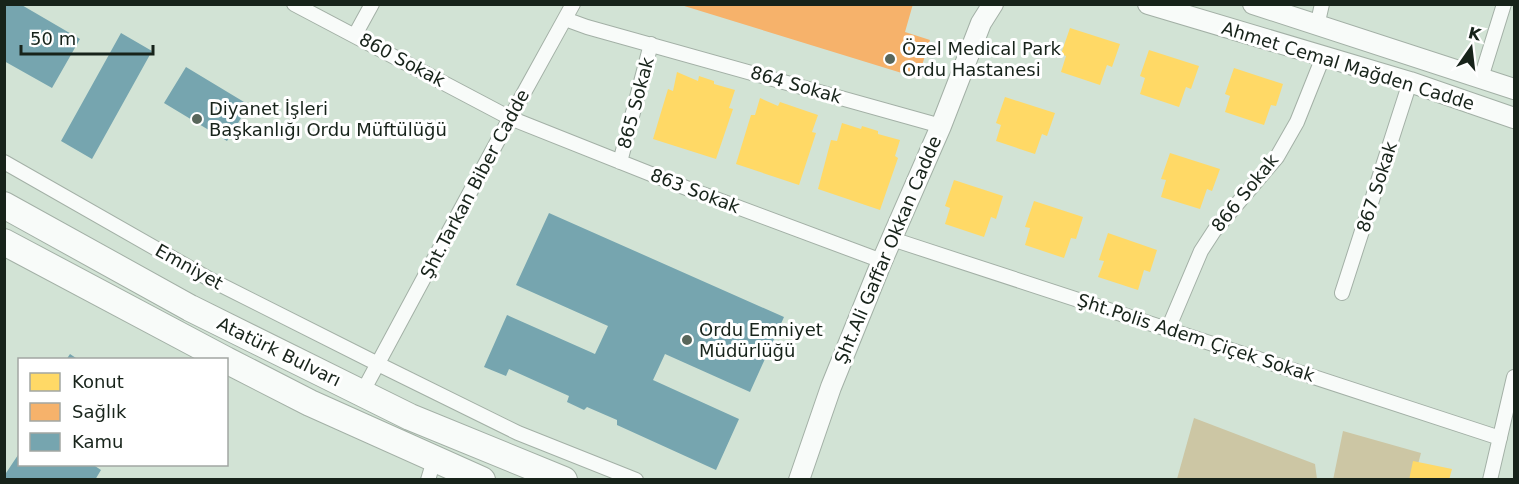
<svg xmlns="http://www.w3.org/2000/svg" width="1519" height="484" viewBox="0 0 1519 484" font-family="'DejaVu Sans',sans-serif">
	<rect width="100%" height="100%" fill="#d2e3d5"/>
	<path fill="#ccc6a4" d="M1194 418 1315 464 1317 479H1177Z
		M1343 431 1421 453 1414 479 1333 480Z"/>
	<path fill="#ffd966" d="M1070 28 1120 44 1112 67 1107 65 1100 85 1061 72 1066 56 1061 54Z
		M1149 50 1199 66 1191 89 1186 87 1179 107 1140 94 1145 78 1140 76Z
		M1234 68 1283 84 1276 106 1271 105 1264 125 1225 112 1230 96 1225 94Z
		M677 72 698 81 699 76 714 81V84L735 90 729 108 733 109 716 159 653 139 668 89 673 91Z
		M1005 97 1055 113 1047 136 1042 134 1035 154 996 141 1001 125 996 123Z
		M760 98 778 106 780 102 818 115 812 132 816 133 799 185 736 164 751 115H755Z
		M842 123 861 129 862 126 878 131V134L900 140 895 156 898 158 880 210 818 189 831 140 837 141Z
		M1170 153 1220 169 1212 191 1207 189 1200 209 1161 197 1166 180 1161 179Z
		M954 180 1003 196 996 219 991 217 984 237 945 224 950 208 945 206Z
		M1034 201 1083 217 1076 239 1071 238 1064 258 1025 245 1030 228 1025 227Z
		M1108 233 1157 250 1150 272 1144 270 1138 290 1098 277 1104 261 1099 260Z
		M1413 461 1452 469 1449 480H1409Z"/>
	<path fill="#f6b26b" d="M913 4 905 32 930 40 918 78 681 5Z"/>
	<path fill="#76a5af" d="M4 4H20L80 39 52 88 4 61Z
		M121 33 152 51 92 159 61 141Z
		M186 67 249 105 227 141 164 103Z
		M549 213 784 317 750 392 665 354 653 380 739 419 716 470 617 425V420L587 407 584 410 567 402 569 396 509 369 506 376 484 367 507 315 595 354 608 326 516 285Z
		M70 354 79 360H66Z
		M20 452V464H92L101 470 95 480H4V476Z"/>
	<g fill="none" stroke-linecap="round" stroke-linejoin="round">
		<g stroke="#a3b0a6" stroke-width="16">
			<path id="street" d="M294 4 510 118 681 186 882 261
				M565 19 587 27 941 126
				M1317 26 1322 4
				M355 35 372 4
				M1481 78 1504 4
				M4 162 211 280 378 364 518 433 636 480
				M620 162 651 44
				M892 239 1500 438
				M1342 293 1410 82
				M1168 329 1201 251 1214 231 1277 157 1297 122 1323 57
				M362 393 510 118 573 4
				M428 480 434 460
				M1490 480 1514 377"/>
		</g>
		<g stroke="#a3b0a6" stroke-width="22">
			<path id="secondary" d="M1148 4 1410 82 1514 118
				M1253 4 1514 89
				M799 480 831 387 882 261 941 126 981 23 993 4"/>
		</g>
		<g stroke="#a3b0a6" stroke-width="28">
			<path id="highway" d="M4 205 190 308 410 417 564 480
				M4 242 226 360
				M226 360 310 403 482 480"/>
		</g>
		<use href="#street" stroke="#f8fbf9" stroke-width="14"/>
		<use href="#secondary" stroke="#f8fbf9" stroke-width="20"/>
		<use href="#highway" stroke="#f8fbf9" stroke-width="26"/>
	</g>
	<g fill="#58665b" stroke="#fff" stroke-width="2">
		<circle cx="890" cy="59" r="6"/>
		<circle cx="197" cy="119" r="6"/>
		<circle cx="687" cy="340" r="6"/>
	</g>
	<g text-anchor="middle" stroke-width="6" stroke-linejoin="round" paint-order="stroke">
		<g font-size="18" fill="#17231a" stroke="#fff" text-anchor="start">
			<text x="902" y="55">Özel Medical Park<tspan x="902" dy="21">Ordu Hastanesi</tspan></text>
			<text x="209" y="115">Diyanet İşleri<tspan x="209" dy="21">Başkanlığı Ordu Müftülüğü</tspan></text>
			<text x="699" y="336">Ordu Emniyet<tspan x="699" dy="21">Müdürlüğü</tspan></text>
		</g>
		<g font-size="18" fill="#17231a" stroke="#fff">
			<text transform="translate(402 60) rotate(28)" y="6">860 Sokak</text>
			<text transform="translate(1348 66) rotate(17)" y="6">Ahmet Cemal Mağden Cadde</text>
			<text transform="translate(796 85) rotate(16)" y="6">864 Sokak</text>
			<text transform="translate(636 103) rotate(-75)" y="6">865 Sokak</text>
			<text transform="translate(475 184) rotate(-62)" y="6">Şht.Tarkan Biber Cadde</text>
			<text transform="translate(1377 187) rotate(-72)" y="6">867 Sokak</text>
			<text transform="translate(695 191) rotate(21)" y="6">863 Sokak</text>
			<text transform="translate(1245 193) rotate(-51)" y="6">866 Sokak</text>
			<text transform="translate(888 250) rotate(-67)" y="6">Şht.Ali Gaffar Okkan Cadde</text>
			<text transform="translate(189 267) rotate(29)" y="6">Emniyet</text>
			<text transform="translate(1196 338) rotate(18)" y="6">Şht.Polis Adem Çiçek Sokak</text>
			<text transform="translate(279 352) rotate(26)" y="6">Atatürk Bulvarı</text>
		</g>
	</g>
	<rect width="1519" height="484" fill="none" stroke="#17231a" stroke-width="12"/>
	<rect x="18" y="358" width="210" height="108" fill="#ffffff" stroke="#a2a7a3" stroke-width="1.5"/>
	<rect x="30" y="373" width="30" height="18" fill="#ffd966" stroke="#a2a7a3" stroke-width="1.5"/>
	<text x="72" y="388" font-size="18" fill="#17231a">Konut</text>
	<rect x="30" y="403" width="30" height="18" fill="#f6b26b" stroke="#a2a7a3" stroke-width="1.5"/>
	<text x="72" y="418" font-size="18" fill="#17231a">Sağlık</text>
	<rect x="30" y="433" width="30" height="18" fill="#76a5af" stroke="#a2a7a3" stroke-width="1.5"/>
	<text x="72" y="448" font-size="18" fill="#17231a">Kamu</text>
	<g transform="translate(1471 48) rotate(14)" stroke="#ffffff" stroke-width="4.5" paint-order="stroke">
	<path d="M0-4.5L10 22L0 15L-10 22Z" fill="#17231a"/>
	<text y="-9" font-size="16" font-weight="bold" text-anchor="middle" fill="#17231a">K</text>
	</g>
	<path d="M21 45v9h132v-9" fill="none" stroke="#17231a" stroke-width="3"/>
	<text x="30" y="45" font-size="18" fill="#17231a" stroke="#ffffff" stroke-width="4.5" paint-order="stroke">50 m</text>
</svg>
